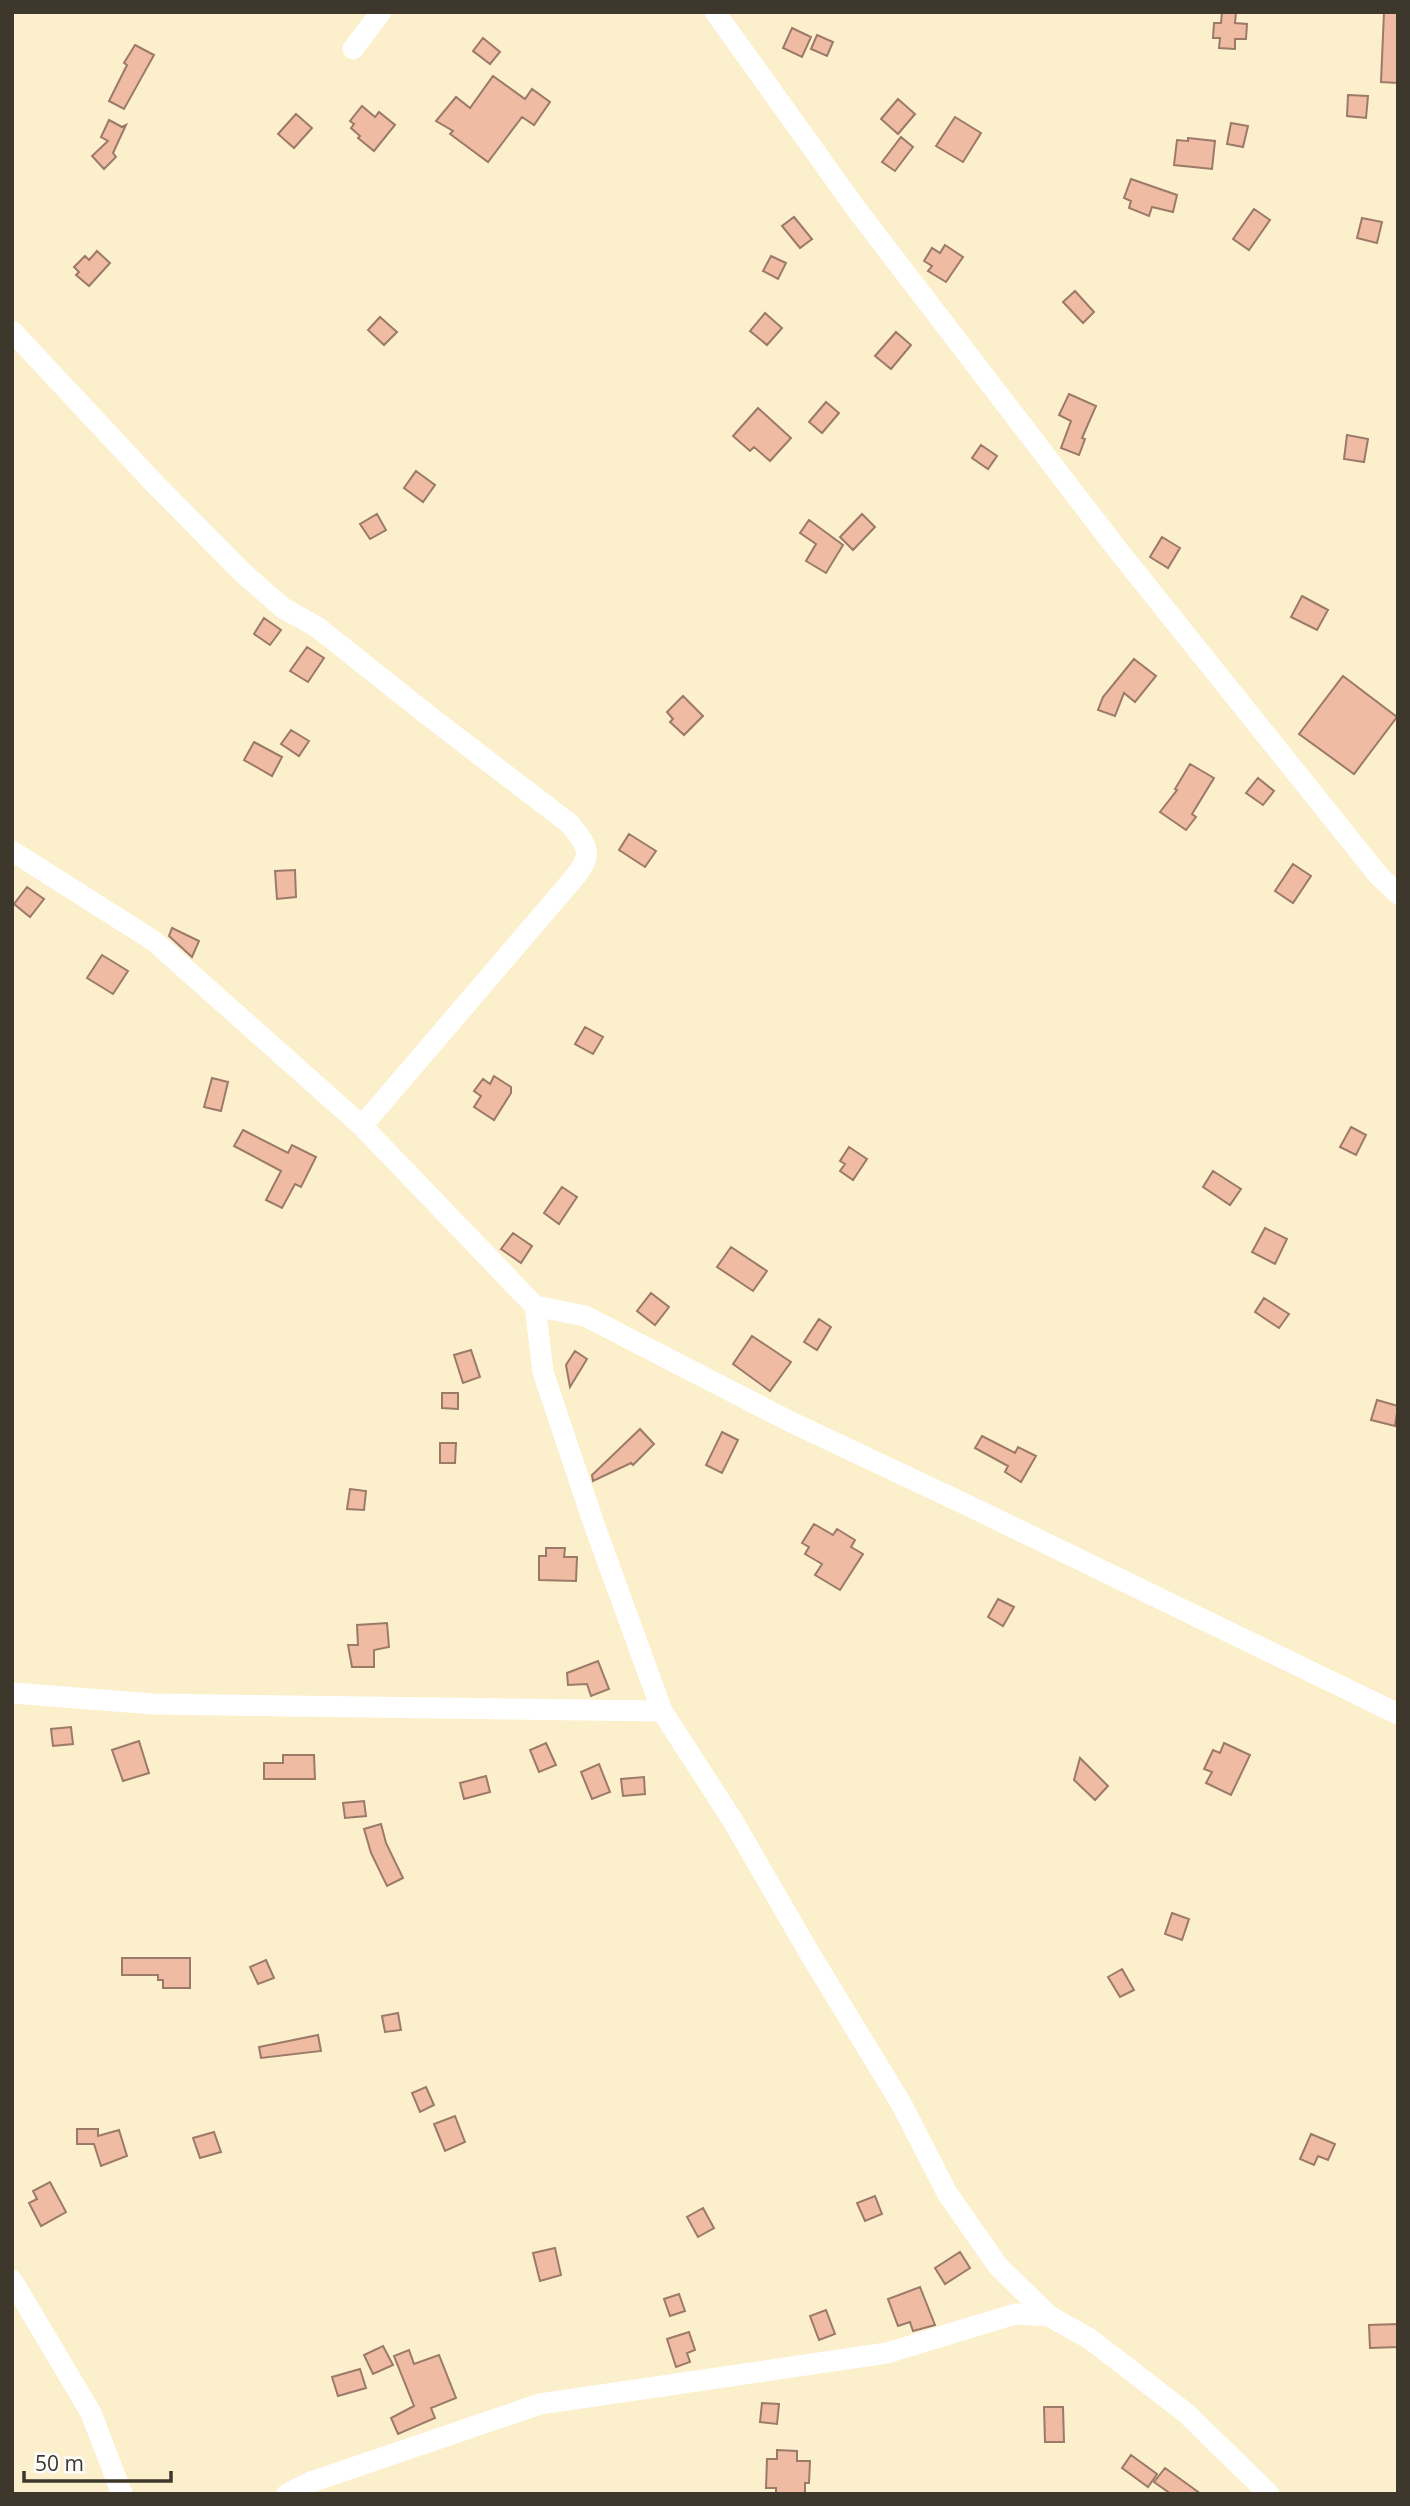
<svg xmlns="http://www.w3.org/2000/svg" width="1410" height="2506" viewBox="0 0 1410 2506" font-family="'Open Sans',sans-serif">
	<rect width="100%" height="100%" fill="#fcefcc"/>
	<path fill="#efbba3" stroke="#9c7a6a" stroke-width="2" d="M1222 12H1236L1235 23 1247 24 1246 39H1235V49L1219 48 1220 38H1213L1214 23H1221Z
		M1384 12H1398V83L1381 82Z
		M792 28 811 37 802 57 783 48Z
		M817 35 833 42 827 56 811 49Z
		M483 38 500 52 490 64 473 51Z
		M135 45 154 55 124 109 109 101 127 65 124 63Z
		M493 76 525 99 532 89 550 102 534 125 522 117 488 162 450 134 453 131 436 121 456 97 470 108Z
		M1348 95 1368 96 1366 118 1347 116Z
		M898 99 915 114 898 134 881 119Z
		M362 106 375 117 379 112 395 125 374 151 358 138 360 136 351 128 354 124 350 121Z
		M296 114 312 128 294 148 278 134Z
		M955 117 981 133 963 162 936 146Z
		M109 120 122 127 126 125 113 153 116 157 104 169 92 156 108 141 101 137Z
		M1231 123 1248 126 1243 147 1227 144Z
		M901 137 913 147 895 171 882 162Z
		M1188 138 1215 141 1212 169 1174 165 1177 140 1188 141Z
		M1131 179 1177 195 1173 212 1152 207 1149 216 1129 208 1131 201 1124 198Z
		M1254 209 1270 220 1249 250 1233 239Z
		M794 217 812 239 800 248 782 226Z
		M1362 218 1382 222 1377 243 1357 238Z
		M945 245 963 257 946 282 928 271 932 266 924 261 932 248 940 253Z
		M97 251 110 263 89 286 76 275 79 272 74 267 85 256 89 260Z
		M771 256 786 263 778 279 763 271Z
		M1075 291 1094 312 1083 323 1063 302Z
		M765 313 782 328 767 345 750 331Z
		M380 317 397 332 384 345 368 330Z
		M896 332 911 345 891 369 875 356Z
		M1069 394 1096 406 1082 438 1085 439 1079 455 1061 448 1071 421 1059 415Z
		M826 402 839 413 822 433 809 422Z
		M758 408 791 438 770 461 754 447 750 451 733 436Z
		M1347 435 1368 439 1364 462 1344 459Z
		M981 445 997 456 988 469 972 458Z
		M416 471 435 485 423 502 404 488Z
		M377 514 386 530 370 539 360 524Z
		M862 514 875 527 853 550 840 537Z
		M809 520 843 545 826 573 806 561 816 544 800 533Z
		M1162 537 1180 548 1168 568 1150 557Z
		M1302 596 1328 610 1317 630 1291 617Z
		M264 618 281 630 270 645 254 634Z
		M307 647 324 658 308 682 290 671Z
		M1134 659 1156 676 1135 702 1124 693 1115 716 1098 710 1103 697Z
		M1343 676 1397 717 1354 774 1299 734Z
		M683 696 703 716 684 735 670 722 673 719 667 712Z
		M291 730 309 741 299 756 281 744Z
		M254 742 282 757 272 776 244 760Z
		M1190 764 1214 778 1192 814 1196 817 1186 830 1160 812 1177 790 1175 789Z
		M1258 778 1274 791 1263 805 1246 793Z
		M629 834 656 851 645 867 619 850Z
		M1293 864 1311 876 1293 903 1275 891Z
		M295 870 296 897 277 899 275 871Z
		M27 887 44 899 30 917 14 904Z
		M172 928 199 941 192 957 169 936Z
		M102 955 128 971 113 994 87 978Z
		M585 1027 603 1037 593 1054 575 1044Z
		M494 1076 511 1087V1093L494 1120 474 1107 481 1096 474 1091 483 1079 490 1084Z
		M212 1078 228 1082 221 1111 204 1107Z
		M1351 1127 1366 1135 1356 1155 1340 1147Z
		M243 1130 288 1153 292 1145 316 1157 301 1187 295 1184 282 1208 266 1200 281 1171 234 1146Z
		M849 1147 867 1159 853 1180 840 1171 845 1164 840 1161Z
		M1213 1171 1241 1189 1230 1205 1203 1187Z
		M562 1187 577 1197 559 1224 544 1213Z
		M1265 1228 1287 1239 1275 1264 1252 1252Z
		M513 1233 532 1246 521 1263 501 1249Z
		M731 1247 767 1271 753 1291 717 1267Z
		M651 1293 669 1307 655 1325 637 1311Z
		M1264 1298 1289 1314 1279 1328 1255 1312Z
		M819 1319 831 1327 817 1350 804 1342Z
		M752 1336 791 1362 770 1391 733 1364Z
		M471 1350 480 1377 463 1383 454 1355Z
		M575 1351 587 1359 570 1387 566 1365Z
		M442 1393H458V1409L442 1408Z
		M1377 1400 1398 1406 1395 1426 1371 1420Z
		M640 1429 654 1444 633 1465 631 1463 593 1481 592 1475Z
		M722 1432 738 1440 722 1473 706 1465Z
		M982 1436 1015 1453 1018 1447 1036 1456 1021 1482 1005 1472 1008 1466 975 1448Z
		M440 1443H456L455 1463H440Z
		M350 1489 366 1491 364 1510 347 1509Z
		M814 1524 833 1535 837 1529 855 1540 851 1547 863 1554 840 1590 815 1575 822 1564 805 1554 809 1547 802 1543Z
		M546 1548H565L564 1557H577L576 1581 539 1580V1556H546Z
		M998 1599 1014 1607 1003 1626 988 1617Z
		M387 1623 389 1647 374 1650V1667H352L348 1645H358L357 1625Z
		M598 1661 609 1689 591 1696 587 1684 568 1685 567 1673Z
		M71 1727 73 1744 53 1746 51 1729Z
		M139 1741 149 1773 123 1781 112 1750Z
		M546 1743 556 1765 539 1772 530 1750Z
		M1224 1743 1250 1755 1231 1795 1206 1783 1212 1772 1204 1769 1213 1750 1220 1753Z
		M283 1755H314L315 1779H264V1763H283Z
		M1080 1758 1108 1786 1095 1800 1074 1780Z
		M599 1764 610 1792 592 1799 581 1772Z
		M486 1776 490 1792 464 1799 460 1783Z
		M644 1777 645 1794 623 1796 621 1779Z
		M364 1801 366 1816 345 1818 343 1803Z
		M381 1824 386 1843 403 1878 387 1886 371 1853 364 1829Z
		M1172 1913 1189 1919 1182 1940 1165 1934Z
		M122 1958H190V1988H163V1980H158V1975H122Z
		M266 1960 274 1978 258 1984 250 1967Z
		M1122 1969 1134 1990 1120 1997 1108 1977Z
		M398 2013 401 2030 385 2032 382 2016Z
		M318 2035 321 2051 261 2058 259 2047Z
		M426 2087 434 2105 420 2112 412 2093Z
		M455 2116 465 2142 445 2151 434 2124Z
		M77 2129H98V2136L119 2130 127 2156 101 2166 94 2144H77Z
		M214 2132 221 2152 200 2158 193 2138Z
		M1311 2134 1335 2144 1328 2160 1318 2156 1314 2165 1300 2159Z
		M50 2182 66 2212 41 2226 29 2203 37 2199 33 2191Z
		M875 2196 882 2214 865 2221 857 2203Z
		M703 2208 714 2228 698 2237 687 2217Z
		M555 2248 561 2275 540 2281 533 2253Z
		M960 2252 970 2268 945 2284 935 2268Z
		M920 2287 935 2325 913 2331 910 2322 898 2326 888 2299Z
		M679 2294 685 2311 670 2316 664 2299Z
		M826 2310 835 2334 819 2340 810 2316Z
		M1398 2324V2347L1370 2348 1369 2325Z
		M689 2332 695 2350 687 2353 690 2362 676 2367 667 2339Z
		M383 2346 393 2365 373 2374 364 2355Z
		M409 2350 414 2364 439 2355 456 2398 431 2408 435 2418 398 2434 391 2418 414 2406 394 2356Z
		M360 2369 366 2388 338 2396 332 2377Z
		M762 2403 779 2404 777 2424 760 2422Z
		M1044 2407H1063L1064 2442H1045Z
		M777 2450 797 2451V2461H810L809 2483H805V2493L776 2494V2488H766L767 2459H777Z
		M1131 2455 1157 2474 1148 2487 1122 2468Z
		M1165 2468 1201 2494H1171L1154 2482Z"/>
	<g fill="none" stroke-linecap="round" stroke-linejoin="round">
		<path stroke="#fff" stroke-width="21" d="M715 12 857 210 1117 549 1379 876 1398 894
			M353 49 381 12
			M12 331 154 483 243 573 283 608 317 627 429 716 570 824C588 847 594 853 574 878L362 1126
			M12 851 154 941 362 1126 535 1306 585 1316 791 1422 967 1505 1398 1714
			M535 1306 543 1372 595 1527 662 1711 733 1821 810 1954 902 2105 947 2193 998 2266 1049 2316
			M12 1693 154 1704 662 1711
			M12 2280 91 2413 122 2494
			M287 2494 311 2482 540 2404 887 2353 1015 2314 1049 2316 1090 2339 1186 2413 1269 2494"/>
	</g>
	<rect width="1410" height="2506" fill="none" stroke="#3d382b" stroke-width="28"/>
	<path d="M24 2471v10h147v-10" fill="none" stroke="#3d382b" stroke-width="3.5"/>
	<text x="35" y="2471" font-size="21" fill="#3d382b" stroke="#fdfdfd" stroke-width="5" paint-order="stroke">50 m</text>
</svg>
